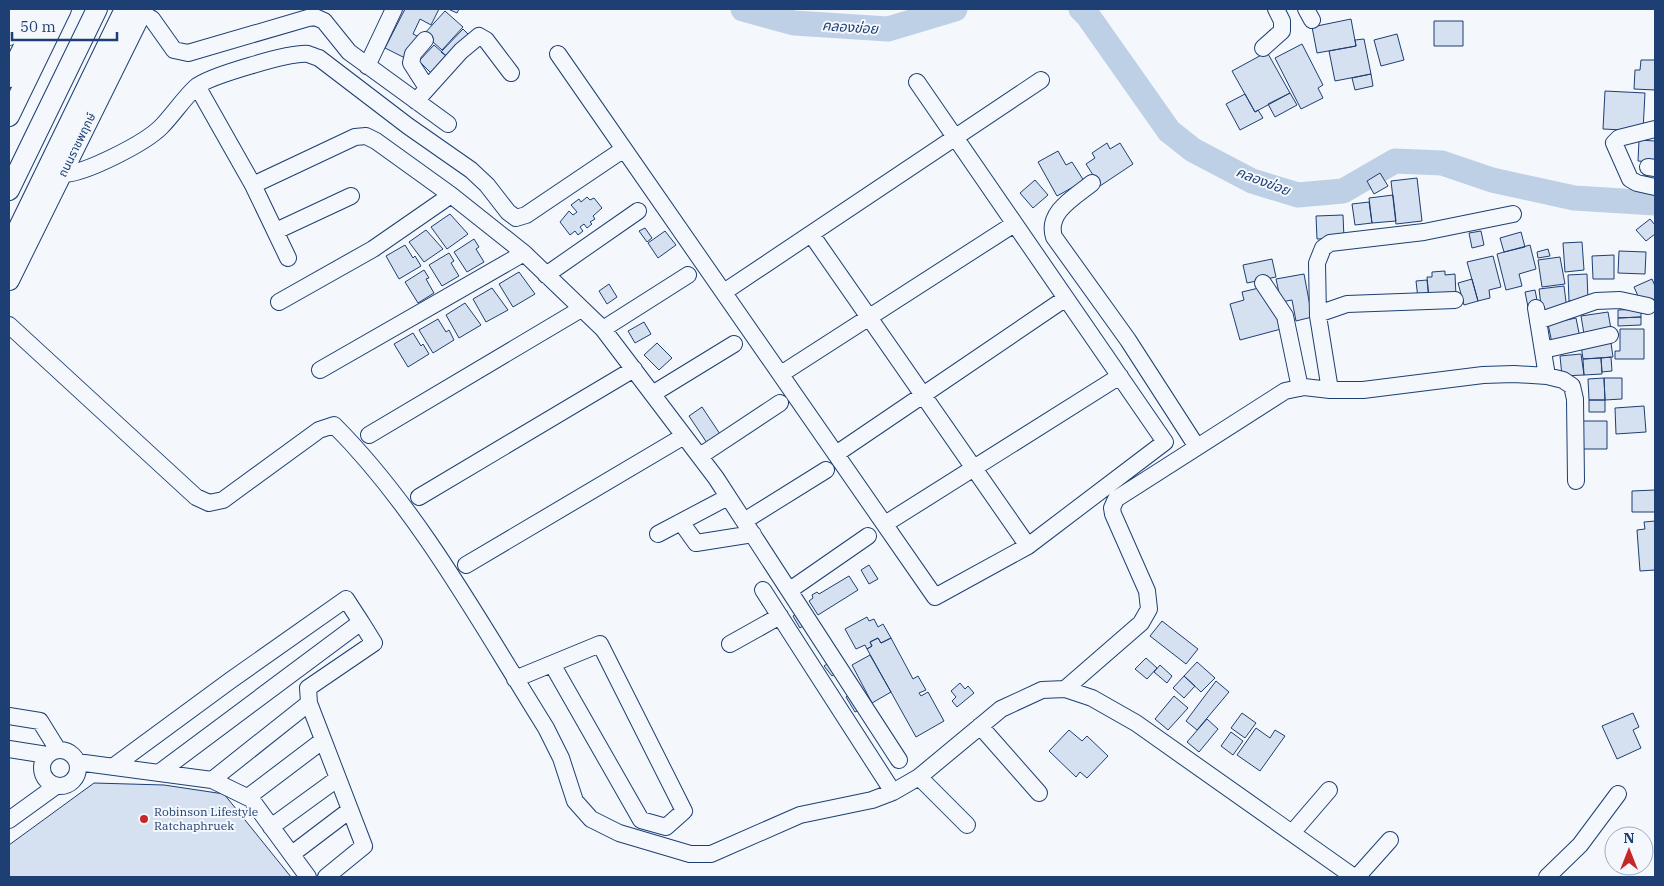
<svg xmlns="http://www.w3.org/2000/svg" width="1664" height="886" viewBox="0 0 1664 886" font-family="'IBM Plex Serif','Noto Sans Thai',serif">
	<rect width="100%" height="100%" fill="#f4f7fb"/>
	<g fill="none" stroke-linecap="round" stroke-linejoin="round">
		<path stroke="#bed0e5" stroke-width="25" d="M743 9 794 23 888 29 955 9
			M1081 9 1088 16 1169 131 1193 150 1252 181 1298 195 1343 191 1395 161 1442 163 1492 180 1574 198 1655 203"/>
	</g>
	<path fill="#d5e0f0" stroke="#1d3f73" d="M405 9H439L431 25 420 19 413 34 419 37 407 59 385 48Z
		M448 9H459L457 13Z
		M445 11 463 27 442 50 424 34Z
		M1351 19 1356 46 1317 53 1312 27Z
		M1434 21H1463V46H1434Z
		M463 29 472 38 451 60 441 52Z
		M1397 34 1404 60 1381 66 1374 40Z
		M1364 39 1371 74 1335 81 1329 51 1356 46 1355 40Z
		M1302 44 1323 85 1318 88 1323 98 1301 109 1275 58Z
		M434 45 451 60 435 77 419 61Z
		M1267 52 1290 93 1255 112 1232 71Z
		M1641 60H1655V90L1634 89 1635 70H1640Z
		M1371 74 1373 86 1355 90 1352 78Z
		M1605 91 1645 93 1643 131 1603 129Z
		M1290 93 1297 105 1275 117 1268 104Z
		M1245 94 1255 112 1258 110 1263 118 1240 130 1226 104Z
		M1639 140 1655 141V162L1638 161Z
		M1107 143 1110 149 1120 143 1133 164 1100 186 1086 164 1095 158 1092 153Z
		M1058 151 1066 165 1072 162 1084 181 1057 196 1038 162Z
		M1380 173 1388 186 1374 194 1367 181Z
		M1417 178 1422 221 1396 224 1391 181Z
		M1035 180 1048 195 1033 208 1020 193Z
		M1393 195 1396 221 1372 223 1369 198Z
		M587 197 590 200 594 198 602 208 593 216 595 219 590 222 592 224 587 228 584 224 580 227 583 231 578 235 575 231 570 235 560 222 569 211 573 215 577 212 571 205 579 199 581 202Z
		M1369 202 1372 223 1355 225 1352 204Z
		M450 214 468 234 447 249 431 227Z
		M1343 215 1344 238 1317 239 1316 216Z
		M1650 219 1655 225V234L1646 241 1636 230Z
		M645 228 652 238 647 242 639 231Z
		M426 230 443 249 424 262 409 242Z
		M665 231 676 245 658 258 648 243Z
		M1481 231 1484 245 1472 248 1469 233Z
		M1521 232 1525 247 1504 252 1500 238Z
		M474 239 479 247 476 249 484 262 467 272 454 252Z
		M1582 242 1584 270 1565 272 1563 243Z
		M405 245 413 258 415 256 421 266 399 279 386 256Z
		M1530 245 1536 269 1519 274 1522 286 1506 290 1497 254Z
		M1548 249 1550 256 1538 258 1537 252Z
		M1619 251 1646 252 1645 274 1618 273Z
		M449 253 454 261 451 263 459 276 442 286 429 265Z
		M1614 255V279H1593L1592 256Z
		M1493 256 1501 287 1489 290 1490 298 1478 301 1467 262Z
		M1560 257 1565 284 1542 287 1538 260Z
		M1272 259 1276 277 1247 283 1243 265Z
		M424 270 429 278 426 279 434 293 418 303 405 282Z
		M1445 271V275L1455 274 1456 296 1429 299 1427 277H1432V272Z
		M519 272 535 294 513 307 499 284Z
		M1304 274 1312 317 1296 321 1292 300 1281 302 1276 279Z
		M1587 274 1588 300 1569 301 1568 275Z
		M1472 279 1478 301 1464 305 1458 283Z
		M1652 279 1655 286V299L1642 305 1634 287Z
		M1427 280 1429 299H1418L1416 281Z
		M609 284 617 297 607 304 599 291Z
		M1564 286 1567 310 1542 313 1539 289Z
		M1263 287 1274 302 1281 329 1240 340 1230 304 1244 300 1242 292Z
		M492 288 508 310 486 322 473 299Z
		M1535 290 1538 305 1528 307 1525 292Z
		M465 303 481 325 459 338 446 315Z
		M1641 309V317L1618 318V310Z
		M1608 312 1611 329 1584 334 1581 316Z
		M1641 317V325L1618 326V318Z
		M1576 318 1580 338 1552 343 1548 324Z
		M438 319 446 332 449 330 454 340 433 353 419 330Z
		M644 322 651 334 635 343 628 331Z
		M1620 329H1644V359H1615V351H1620Z
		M413 333 421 346 423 344 429 354 408 367 394 344Z
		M657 343 672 358 659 370 644 355Z
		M1611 343 1613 357 1583 359 1581 345Z
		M1581 354 1584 375 1562 376 1560 356Z
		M1611 357 1612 371 1602 372 1601 358Z
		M1601 358 1602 374 1584 375 1583 359Z
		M1604 378H1622V399L1605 400Z
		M1604 378 1605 400H1589L1588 379Z
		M1589 400H1605V412H1589Z
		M1644 406 1646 432 1616 434 1615 408Z
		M702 407 720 434 707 443 689 416Z
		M1583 421H1607V449H1583Z
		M1655 490V512H1632V491Z
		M1655 521V570L1640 571 1637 530 1645 529 1644 522Z
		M869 565 878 579 869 584 861 570Z
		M849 576 858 590 818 615 809 601 813 598 812 595 817 592 819 594Z
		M799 612 807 623 800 628 793 616Z
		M867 617 869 621 874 619 878 627 883 624 891 638 881 643 878 638 870 642 872 646 867 649 865 645 856 649 845 629Z
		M1162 621 1198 649 1186 664 1150 636Z
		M878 638 881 643 891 638 913 679 918 676 926 690 919 693 921 696 928 692 944 721 916 737 867 649 872 646 870 642Z
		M870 655 891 692 872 703 852 665Z
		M1146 658 1157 668 1147 679 1135 669Z
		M830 662 837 672 832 676 824 666Z
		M1197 662 1215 678 1201 692 1184 676Z
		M1160 665 1172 676 1167 683 1154 672Z
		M1184 676 1195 686 1184 698 1173 688Z
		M1216 681 1229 692 1197 730 1186 721Z
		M960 683 965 689 968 686 974 693 957 707 952 701 956 697 951 691Z
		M852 693 861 709 855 712 846 697Z
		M1174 696 1188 708 1168 730 1155 719Z
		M1242 713 1256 723 1245 738 1231 728Z
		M1633 713 1639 727 1633 730 1641 748 1617 759 1602 726Z
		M1207 719 1218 729 1199 752 1187 742Z
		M1256 728 1270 738 1275 730 1285 736 1260 771 1237 755Z
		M1069 730 1082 741 1087 736 1108 756 1087 778 1080 772 1076 777 1049 751Z
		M1231 732 1243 741 1233 755 1221 746Z
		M94 783 164 785 224 794 291 877H9V845Z"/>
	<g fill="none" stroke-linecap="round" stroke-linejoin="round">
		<g stroke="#1d3f73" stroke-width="18">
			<path id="minor" d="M1306 9 1312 20
				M141 13 152 19 174 50 188 53 308 18 315 17 324 21 349 52 448 124
				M425 40 413 54 411 63 427 88
				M1263 48 1282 31V21L1276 9
				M558 54 935 597 1028 546 1165 442 917 82
				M367 66 394 9
				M197 86 253 185 355 137 366 136 376 141 451 195 524 253 603 329 716 478 899 760
				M416 101 461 51 479 36 486 40 511 73
				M1655 129 1619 138 1614 143 1630 179 1637 183 1655 187
				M1648 167 1655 168
				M63 174C85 174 145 143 161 127 173 115 183 99 196 87 209 76 291 52 308 54 311 55 315 57 319 58L408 126 471 170 487 185 508 212 516 218 526 215 624 149
				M1092 183C1075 197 1046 212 1054 237L1128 340 1197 447
				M253 185 288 258
				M276 231 351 196
				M811 234 1028 546
				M546 275 638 211
				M1263 283 1285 316 1300 388
				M724 292 1041 80
				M279 302 373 249 451 195
				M1536 308 1547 376
				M1318 314 1347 304 1455 300
				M1538 321 1596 301 1620 300 1648 306
				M9 325 196 497 209 503 223 500 319 430 334 425C419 510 482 626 546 728L561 758 575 801 591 819 619 833 690 854H711L800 815 872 800 893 792 919 777 1001 709 1042 690 1065 689 1092 698 1136 723 1354 877
				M603 329 688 275
				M1543 350 1610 335
				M320 370 524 253
				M781 374 1014 224
				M1330 390 1318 316 1317 263 1323 248 1330 243 1424 232 1513 214
				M654 393 734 344
				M369 435 581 309
				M836 454 1066 298
				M700 456 780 403
				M419 497 634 369
				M744 521 826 470
				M681 522 696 543 753 534
				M885 524 1120 376
				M658 534 728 497
				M466 565 684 436
				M763 590 893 792
				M790 590 868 536
				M730 644 780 616
				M515 679 600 644 684 811 666 827 641 820 552 664
				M1065 689 1141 623 1149 609 1147 591 1113 514 1112 508 1116 499 1285 391 1304 387 1330 390H1363L1483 375 1514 374 1547 376 1563 380 1572 386 1575 399 1576 481
				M309 703 364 846 326 877
				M9 716 40 721 58 750
				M980 726 1039 793
				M9 749 47 755
				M42 768a18 18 0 1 1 36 0a18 18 0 1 1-36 0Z
				M77 762 212 780 251 799 308 877
				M114 766 231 680 346 599 361 622 160 772
				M919 777 967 825
				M212 780 309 703 308 688 374 643 361 622
				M248 797 322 741
				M9 820 56 786
				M271 827 337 779
				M1292 833 1329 790
				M292 854 350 810
				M1357 877 1390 840
				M1547 877 1580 845 1618 794"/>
		</g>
		<g stroke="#1d3f73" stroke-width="22">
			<path id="major" d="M9 35 21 9
				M9 77 42 9
				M9 116 61 9
				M9 190 97 9
				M9 248 125 9
				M9 280 143 9"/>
		</g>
		<use href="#minor" stroke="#f4f7fb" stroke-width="16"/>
		<use href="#major" stroke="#f4f7fb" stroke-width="20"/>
	</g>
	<circle fill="#c62828" stroke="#f4f7fb" stroke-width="2" cx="144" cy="819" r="5"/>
	<g text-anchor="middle" stroke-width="4" stroke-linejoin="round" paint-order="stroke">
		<g font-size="12" fill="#1d3f73" stroke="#f4f7fb">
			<text transform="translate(77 145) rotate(-64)" y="4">ถนนราชพฤกษ์</text>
		</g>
		<g font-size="12" fill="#1d3f73" stroke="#f4f7fb" text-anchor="start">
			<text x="154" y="816">Robinson Lifestyle<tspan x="154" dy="14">Ratchaphruek</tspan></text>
		</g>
		<g font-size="14" font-style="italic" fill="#1d3f73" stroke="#f4f7fb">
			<text transform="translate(850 27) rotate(4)" y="5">คลองข่อย</text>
			<text transform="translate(1263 181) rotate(21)" y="5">คลองข่อย</text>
		</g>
	</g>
	<rect width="1664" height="886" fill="none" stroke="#1d3f73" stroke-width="20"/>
	<g transform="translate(1629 851)"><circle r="24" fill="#f4f7fb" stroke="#9eadc5"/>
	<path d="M0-4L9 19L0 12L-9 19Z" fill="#c62828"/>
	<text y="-8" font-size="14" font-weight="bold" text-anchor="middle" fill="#1d3f73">N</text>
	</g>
	<path d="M12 32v8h105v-8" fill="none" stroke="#1d3f73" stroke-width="2.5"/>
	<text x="20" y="32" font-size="15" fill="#1d3f73" stroke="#f4f7fb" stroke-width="4" paint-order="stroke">50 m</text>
</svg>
